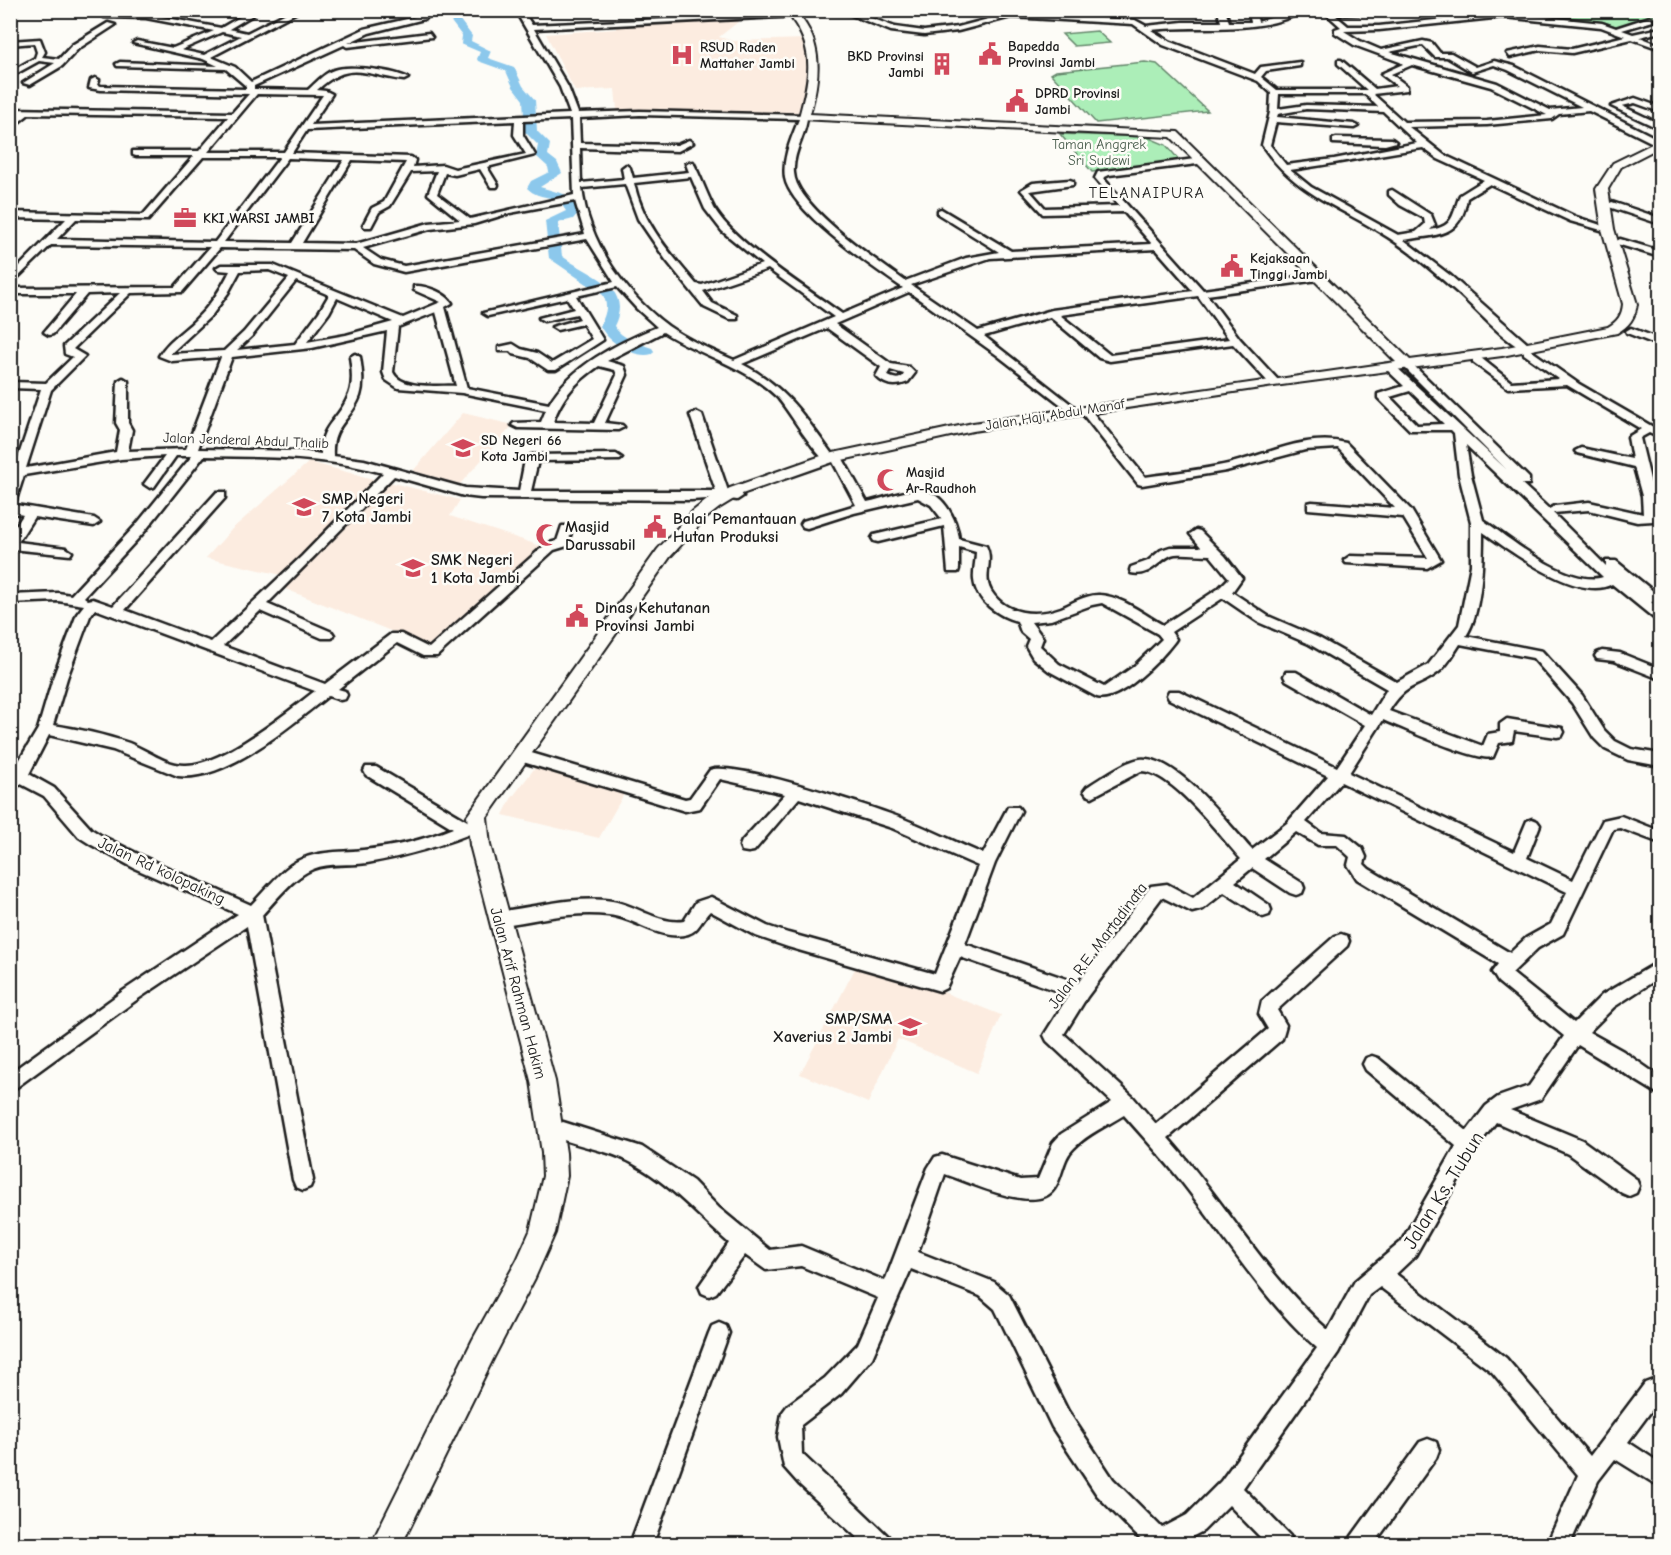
<svg xmlns="http://www.w3.org/2000/svg" width="1671" height="1555" viewBox="0 0 1671 1555" font-family="'Comic Neue',sans-serif">
	<rect width="100%" height="100%" fill="#fdfcf7"/>
	<filter id="ink" filterUnits="userSpaceOnUse"><feTurbulence type="fractalNoise" baseFrequency=".0167" numOctaves="2"/><feDisplacementMap in="SourceGraphic" scale="12" xChannelSelector="R" yChannelSelector="G"/><feConvolveMatrix kernelMatrix="1 2 1 2 8 2 1 2 1" color-interpolation-filters="sRGB"/></filter>
	<g filter="url(#ink)">
		<path fill="#fcece0" d="M735 18 739 19 738 22 719 37 733 41 806 39 808 70 799 114 617 110 615 89 575 91 546 34 616 29V23Z
			M463 413 513 425 460 484 413 471Z
			M309 462 377 480 282 575 206 558 232 529Z
			M385 481 460 500 450 516 544 547 441 651 283 588Z
			M537 765 627 789 599 838 503 815 511 799Z
			M860 959 1001 1015 977 1073 898 1039 868 1103 800 1074Z"/>
		<path fill="#aceeb8" stroke="#64856a" stroke-width="1.5" d="M1647 10 1654 16 1618 27 1604 22 1504 14 1495 11Z
			M1097 31 1110 43 1074 46 1062 34Z
			M1145 62 1157 64 1208 111 1096 123 1051 74 1056 71Z
			M1060 134 1147 137 1166 145 1181 162 1092 172Z"/>
		<g fill="none" stroke-linecap="round" stroke-linejoin="round">
			<path fill="#8cc8ec" fill-rule="evenodd" d="M448 10H458L459 19 472 36 471 41 491 51 488 58 514 67 523 86 535 100 537 131 550 144 548 155 557 162 562 173 540 187 567 195 579 212 573 219 558 223 562 256C589 276 634 285 614 326 622 339 638 343 652 348L654 351 652 354C634 359 608 342 600 326 605 315 609 307 603 295L549 258 545 221 566 211C554 191 541 202 527 188L531 181 549 172 548 167 536 156 538 145 525 132 523 100 513 87 506 71 478 61 477 59 480 52 461 44 462 36 449 19Z"/>
			<g stroke="#1c1c1c" stroke-width="5">
				<path id="minor" d="M13 10H20L10 19V13Z
					M104 10H111V15L144 14 148 10H156L151 15 221 28 252 10H261L229 29 247 33 292 10H301L211 57 235 67 251 82 364 29 420 16 421 10H428L429 16 424 19 369 33 348 43 429 33 432 37 347 47 344 45 254 86V89L308 90C316 83 324 73 334 70 348 64 396 71 408 78L404 80C365 75 350 59 317 90L326 91 332 94 311 125 570 114 560 87 515 10H522L532 25 797 13 799 16 534 29 568 87 578 113 640 111 807 115C808 132 792 152 794 173 796 207 878 261 905 281L966 258 999 252 938 214V210L941 209 1011 251 1152 244 1124 212 1043 214 1021 190 1033 183 1070 180 1073 181V185L1030 191 1045 208 1119 206 1095 178 1098 172 1202 158 1205 159V163L1109 175 1103 178 1203 290 1318 274 1323 277 1318 280 1207 295 1240 339 1278 380 1279 382 1274 385 1270 384 1233 344 1110 361 1099 358 1050 317 984 336 1077 409 1079 411 1073 414 997 355 909 292 835 324 891 364 909 367 915 373 908 382C896 387 885 386 876 376L881 367 827 328 742 364C786 386 807 420 835 458L829 462C816 458 789 410 777 397 746 366 699 355 663 332L607 361 624 366 627 375 605 423 622 425 624 427 618 430 518 428 512 425 514 423 541 422 546 410 462 393 398 388 386 380 383 372 387 331 312 348 232 357 198 449 300 451 321 454C320 426 337 421 347 399 354 386 352 371 350 357L355 354 360 357C362 370 364 383 360 396 351 421 331 425 333 456L364 460 465 488 519 491 525 460 531 455 616 454 622 458 620 460 538 461 531 491H716L690 415 696 412 702 415 728 491 741 493 743 496 737 500 723 498 691 500 481 498 464 496 394 476 267 604 332 632 334 635 332 638H322L260 611 223 646 325 684 391 634H401L429 648 546 544 557 541 562 526H570L572 529 567 546 554 550 437 656H423L397 643 338 689 345 691 347 695 345 699 340 700 328 696C292 724 226 782 178 776L113 750 49 735 29 774 54 788 91 829 102 836 146 858 251 905C264 892 276 876 291 865 312 850 338 853 363 850 394 847 424 840 453 828L366 775 364 771 366 767H376L469 822 477 819 482 821 485 825 482 829C444 845 408 856 367 863 349 866 330 862 313 869 293 877 276 900 262 915L313 1180 310 1187 303 1190 296 1187 293 1180 247 926 135 1001 10 1092V1073L123 991 238 914 134 868 90 844 79 837 44 796 21 784 10 791V776L38 729 53 678 77 614 84 605 58 601 10 603V595L58 593 71 595 136 525 192 456H176L154 487 150 488 144 484 165 456 121 459 24 475 16 500 10 504V470H14L41 389 10 388V382L46 383 73 357 65 354 64 346 120 293 87 294 53 334 49 335 44 332 76 294H10V288L175 287 210 247 51 245 10 285V276L66 219 10 218V212L143 215 194 156H136L133 155V151H199L228 117 29 114 10 129V122L20 114 10 113V109L232 113 249 94 101 90 89 88 91 80 95 78 99 80 97 85 101 86 246 89V86L226 69 117 66 116 64 120 62 218 66 203 59 133 43 137 41 173 48 214 31 146 18 104 17ZM222 32 241 36 204 55 181 50ZM257 94 323 95 284 152H208ZM640 115 799 119C792 137 782 158 785 178 791 212 874 268 903 288L842 314C808 289 734 243 714 208 706 193 701 177 693 162L686 164 689 172 633 178 630 168 626 165 622 168 624 179 581 183 580 148 678 151 693 143 689 140 677 145 580 143 579 118ZM571 119 574 195 470 219 437 194 445 173 455 175 480 169 491 187H497L498 185 487 167 535 155 523 135V121ZM515 121 514 135 526 154 455 169 443 165 413 167 415 160 411 157 292 153 307 130ZM203 157H280L215 242 57 239 76 219 148 220ZM288 158 344 160 292 243 224 242ZM352 160 406 162 384 202 372 208 363 225 365 227H371L379 212 390 206 411 172 437 171 428 194 460 220 429 223 356 244 302 243ZM691 177 705 209 722 231 762 264 702 285 696 284C670 253 643 224 634 183ZM625 184 638 219 666 260 704 307 729 319H737V315L712 303 703 291 768 269 834 317 734 360C711 350 688 340 668 326 625 294 588 242 582 188ZM575 201 585 234 404 266 381 260 363 248 430 229 474 224 510 213ZM587 239 614 282 483 313 488 316 567 298 574 309 539 318 544 321 577 314 580 319 552 327 557 330 583 324 592 339 552 363 537 353 521 349 513 344 499 347V351H510L513 354 530 358 548 370H556L603 340 576 296 617 287 637 309 657 327C618 343 570 366 549 404L467 388 445 307 452 303C446 293 426 285 414 286V290L441 302 403 318 273 265H221L216 268 218 270 230 271C221 289 210 306 195 320 183 332 167 341 159 356L172 361 221 357 186 449 128 451 132 430 128 423V381L123 378 118 381 116 423 120 430 116 452 26 468 51 390 85 356 73 349 131 293 182 292 220 248 354 250 374 264 404 272ZM1156 249 1193 291 1052 310 978 331 911 285 990 258ZM269 270 289 278 244 332 224 351 170 354 212 315 228 293 240 271ZM296 281 329 295 319 312 295 344 237 350 252 336ZM1198 296 1229 339 1110 355 1060 315ZM337 298 393 322 346 335 307 342 329 313ZM436 312 456 386C439 385 401 390 393 372L398 327ZM599 366 615 370 617 375 594 423 553 422C562 396 577 381 599 366ZM890 370 904 374C901 381 892 379 887 375ZM204 456C265 457 324 456 383 473L302 556 211 642 125 610 225 498V492H217L113 606 93 599 88 600 84 597 145 531ZM95 609 315 691C286 713 222 766 185 765 165 765 147 750 129 743 105 735 79 729 53 725L67 678 90 616Z
					M326 10H351L348 12Z
					M839 10H850L895 27 924 31 958 27 1011 13 1135 20 1146 26 1183 22H1221L1218 10H1225L1229 22H1251L1248 10H1255L1258 22 1295 10H1306C1259 36 1203 24 1151 30L1169 41 1255 74 1261 67 1300 62V66L1266 71 1261 77 1277 90H1367L1338 64V60H1341L1375 89 1397 86 1381 74 1403 64 1400 62 1354 45 1335 33V29L1341 27 1322 10 1361 11 1359 14 1335 15 1348 26H1379L1491 14 1490 11 1602 23 1616 28 1650 17 1653 21 1622 30 1633 34 1660 28V32L1640 37 1660 45V49L1632 39 1572 53 1540 50 1510 57 1507 53 1540 46 1572 49 1625 36 1601 27 1503 17 1379 30 1344 31 1360 41 1381 50 1423 41 1432 43 1440 53H1451L1476 67 1494 61 1514 66 1660 140V145H1657L1589 111 1559 114 1552 119 1487 125 1409 127 1444 155 1576 217 1613 229 1608 232 1570 221 1490 184 1467 198C1461 238 1438 234 1404 240L1451 276 1529 345V349L1579 384 1660 431V438L1649 433 1640 438 1654 496 1653 521 1637 522 1589 510 1553 513 1606 566V561H1616L1658 595 1660 598 1658 601 1651 602 1660 609V620L1655 619 1612 584C1580 603 1509 550 1483 532 1483 560 1482 613 1466 636L1542 651 1582 695 1604 730 1615 741 1631 749 1660 754V766L1628 760 1605 749 1594 738 1572 703 1533 658 1460 644C1454 653 1448 664 1440 671 1418 689 1407 681 1389 711L1483 746 1488 734 1500 732V724L1507 719 1562 728 1564 732 1562 736 1557 737 1514 731 1512 741 1499 743 1493 757C1477 762 1403 728 1383 720L1349 773 1514 852 1527 821 1532 819 1537 821 1540 825 1527 858 1573 880 1603 820 1621 816 1660 831V843L1620 828 1613 829 1563 934 1538 948 1512 973 1574 1023 1602 995 1660 961V977L1614 1007 1589 1032 1623 1051 1660 1077V1095L1578 1045 1541 1099 1510 1110 1582 1140 1636 1179 1639 1186 1636 1193 1629 1196 1622 1193 1568 1154 1496 1122 1475 1150 1415 1256 1396 1274 1506 1358 1590 1456 1645 1383 1653 1380 1660 1383V1399L1628 1442 1660 1463V1487L1615 1459 1598 1481 1570 1544H1547L1578 1475 1492 1372 1380 1287 1369 1295 1338 1353 1243 1488 1290 1536 1293 1544H1267L1229 1505 1203 1531 1178 1544H1145L1097 1495 1052 1427 995 1309 980 1296 911 1269 872 1358 841 1394 801 1425 802 1454 888 1536 892 1544H864L800 1485 784 1467 778 1437 782 1413 788 1405 825 1378 858 1344 878 1298 801 1266 766 1270 745 1255 716 1293 709 1296 702 1293 699 1286 729 1243C697 1215 670 1183 632 1163 609 1150 580 1147 556 1137L554 1131 556 1125 563 1122 642 1147 693 1181 719 1208 770 1250 801 1246 885 1281 928 1168 935 1157 942 1155 1020 1180 1038 1179 1053 1143 1061 1134 1112 1102 1047 1041 1044 1035 1069 995 960 957 946 988 940 991 788 947 756 936 710 911C702 918 699 931 688 934 660 942 635 917 608 915 575 911 542 919 510 924L504 922 502 917 504 912 510 910C543 905 579 896 612 901 636 905 660 925 684 921L696 902 711 897 767 926 788 933 935 974 978 866 892 828 799 798 754 851 748 852 742 851 740 846 742 841 785 794 720 779 700 808 685 811 523 762 521 758 523 754 528 752 685 799 690 798 710 770C736 761 872 807 904 819 931 830 957 843 983 854L1008 807H1018L1021 811 995 863 965 944 1078 983 1151 886 1167 884 1193 898 1241 859C1221 837 1172 771 1141 771L1092 797 1087 795 1084 791 1087 787C1100 779 1125 761 1140 759 1177 755 1229 825 1252 850L1287 823 1328 776 1169 699 1167 695 1169 691H1179L1337 767 1365 725 1286 680 1284 676 1286 672H1296L1371 715 1387 689 1309 644 1258 622 1223 598 1171 632 1176 639 1174 642C1161 659 1120 703 1097 697L1049 671 1033 658 1026 646 1029 639 1021 632 1017 621C998 616 976 601 974 580 973 571 976 561 976 552L959 547V569L958 572H948L944 526 878 542 874 541 872 538 874 535 942 519 931 505 918 498 854 513 807 528 803 527 801 524 803 521 856 505 833 462 835 459H843L867 502C883 499 901 491 917 490 942 489 957 519 959 539L986 546C994 561 982 576 991 591 1006 615 1036 617 1061 608 1073 603 1086 594 1100 595 1121 596 1145 615 1163 625L1218 589 1229 578 1210 555C1199 555 1186 553 1175 554 1161 556 1152 578 1131 573L1130 570 1131 567 1148 561 1161 550 1170 547H1201L1190 534 1196 530 1200 531 1225 556 1242 578 1232 592 1268 616 1319 638 1397 682 1428 665 1459 625 1471 565V522L1459 475 1454 433 1451 430H1410L1378 398V394L1404 386 1385 368V364H1393L1506 469 1401 364 1406 361 1410 362 1529 478V484H1522L1549 509 1555 506 1589 502 1643 514 1642 496 1634 467 1577 453 1575 451 1581 448 1632 459 1628 437 1641 429 1567 385 1508 388 1473 362V358H1481L1511 382 1559 379 1524 354V350C1505 342 1475 308 1458 293 1433 271 1407 248 1378 231 1333 204 1293 191 1262 145L1270 112 1271 93 1258 81 1163 45 1133 24 1011 17 958 31 924 35 891 31ZM1423 45 1435 57H1447L1472 72 1494 65 1508 70 1582 107 1550 110 1497 83 1389 52ZM1412 65 1491 87 1547 115 1487 121 1404 122 1373 94 1407 90V86L1391 74ZM1279 94H1365L1378 107 1306 105 1278 109ZM1306 109 1384 112 1417 143 1334 159 1286 165 1270 145 1276 122 1354 128 1358 126 1354 124 1277 117 1278 114ZM1423 148 1438 159 1484 180 1460 195C1452 215 1455 226 1430 230L1435 225 1431 215 1392 190 1389 191V195L1400 205 1424 218 1425 224 1416 232 1398 235 1311 187 1290 170C1335 164 1378 154 1423 148ZM1410 391 1444 424 1417 425 1390 397ZM1466 445 1603 577C1569 588 1510 539 1483 520L1471 475ZM1102 603 1158 634 1162 639 1133 667 1104 687 1059 664 1040 646 1043 638 1031 622 1051 620 1092 605ZM1341 782 1567 892 1551 924 1526 938 1510 953 1369 869 1364 864 1366 857 1362 848 1346 835 1321 833 1306 822ZM1296 832 1318 845H1337L1350 857 1348 865 1357 879 1498 964 1492 972 1498 982 1564 1036 1529 1086 1498 1097 1486 1106 1467 1131 1378 1058 1372 1056 1366 1058 1363 1064 1366 1070 1456 1146 1401 1242 1355 1281 1328 1330C1265 1275 1224 1200 1168 1138L1282 1039 1286 1025 1277 1010 1347 946 1349 941 1347 936 1341 934 1335 936 1262 1001 1259 1014 1268 1029 1156 1124 1133 1097 1064 1034 1087 997 1162 897 1192 912 1203 909 1224 892 1263 917 1269 915 1271 910 1269 905 1235 882 1252 868 1290 893 1296 895 1302 893 1304 888 1302 883 1264 859ZM1124 1115C1143 1137 1163 1158 1181 1181 1226 1238 1262 1299 1317 1348L1221 1481 1187 1515 1162 1528 1113 1479 1068 1411 1009 1295 994 1282 918 1252 945 1174C969 1182 1037 1215 1054 1189 1063 1177 1062 1159 1074 1148 1087 1134 1108 1125 1124 1115Z
					M108 23 115 25 78 49 62 66 30 85 23 83 55 63 39 61 10 77V72L35 58 37 52 34 43 10 45V41L40 39 45 52 42 57 59 59 72 45Z
					M1635 98 1660 107V112L1635 103 1622 106 1660 124V129L1611 106Z
					M1336 138 1392 139 1396 142 1385 145 1333 143V139Z
					M1612 202 1660 218V224L1609 207 1607 205Z
					M1620 239 1660 251V257L1617 244 1615 242Z
					M1631 328 1660 339V346L1627 333 1626 331Z
					M1089 412 1093 413 1145 477C1173 473 1201 470 1228 464 1266 455 1307 433 1346 443L1411 510 1441 560 1427 568 1346 563 1344 560 1350 556 1428 558 1403 517 1308 509V503L1312 502 1395 508 1338 448 1305 450 1226 471 1142 485 1138 484 1085 417 1083 415Z
					M10 504 94 518 100 522 94 526 34 517 18 542 66 548 72 552 70 555 11 549 10 535 23 515 10 512Z
					M1602 651 1620 653 1660 669V679L1614 661 1597 659 1595 656 1597 653Z
					M719 1323 726 1326 729 1333 653 1544H630L709 1333 712 1326Z
					M1428 1439 1436 1442 1439 1450 1436 1458 1374 1544H1349L1352 1536 1420 1442Z"/>
			</g>
			<g stroke="#1c1c1c" stroke-width="4">
				<path id="major" d="M794 10H803L802 19C824 49 819 80 810 114L1178 132 1410 360 1502 348 1608 327C1618 321 1622 315 1623 304L1602 229 1596 189 1613 163 1660 140V147L1621 167 1608 189 1614 229 1637 304C1635 318 1629 326 1617 333L1502 356 1274 386 973 431 833 462 742 494 719 508 705 519 670 557 487 817 490 845 555 1081 566 1153 567 1176 555 1233 535 1278 493 1359 402 1544H371L473 1339 517 1260 530 1231 543 1176 542 1153 531 1081 470 845 467 816 658 549 693 511 707 500 730 488 824 455 973 423 1396 362 1171 137 800 119 799 117C809 80 816 52 792 19Z"/>
			</g>
			<use href="#minor" fill="#fdfcf7" fill-rule="evenodd"/>
			<use href="#major" fill="#fdfcf7" fill-rule="evenodd"/>
		</g>
	</g>
	<defs>
		<g id="civic-bare" transform="scale(1.8)"><path d="M-.6-6.5H3V-4.5H.6V-3L4-1V1h2V6H-6V1h2V-1L-.6-3ZM-1.2 2.5V6h2.4V2.5Z" fill="#d1495b" stroke="#fdfcf7" stroke-width="2.5" paint-order="stroke"/></g>
		<g id="hospital-bare" transform="scale(1.8)"><path d="M-5-5h3v3.5h4V-5h3V5h-3V1.5h-4V5h-3Z" fill="#d1495b" stroke="#fdfcf7" stroke-width="2.5" paint-order="stroke"/></g>
		<g id="building-bare" transform="scale(1.8)"><path d="M-4-6H4V6H1V3H-1V6H-4ZM-2.5-4.3h1.7v1.8h-1.7ZM.8-4.3h1.7v1.8H.8ZM-2.5-1h1.7V.8h-1.7ZM.8-1h1.7V.8H.8Z" fill="#d1495b" stroke="#fdfcf7" stroke-width="2.5" paint-order="stroke"/></g>
		<g id="office-bare" transform="scale(1.8)"><path d="M-6-3h4V-5.5h4V-3h4V5H-6ZM-1-4.5V-3h2v-1.5ZM-6 0V1H6V0Z" fill="#d1495b" stroke="#fdfcf7" stroke-width="2.5" paint-order="stroke"/></g>
		<g id="school-bare" transform="scale(1.8)"><path d="M0-5L7-2L0 1L-7-2ZM-4 1L0 2.5L4 1V4Q0 6-4 4Z" fill="#d1495b" stroke="#fdfcf7" stroke-width="2.5" paint-order="stroke"/></g>
		<g id="mosque-bare" transform="scale(1.8)"><path d="M3.5-4.9A6 6 0 1 0 3.5 4.9A5 5 0 1 1 3.5-4.9Z" fill="#d1495b" stroke="#fdfcf7" stroke-width="2.5" paint-order="stroke"/></g>
	</defs>
	<g fill-rule="evenodd">
		<use href="#civic-bare" x="990" y="54"/>
		<use href="#hospital-bare" x="682" y="55"/>
		<use href="#building-bare" x="942" y="64"/>
		<use href="#civic-bare" x="1017" y="101"/>
		<use href="#office-bare" x="185" y="218"/>
		<use href="#civic-bare" x="1232" y="266"/>
		<use href="#school-bare" x="463" y="448"/>
		<use href="#mosque-bare" x="888" y="480"/>
		<use href="#school-bare" x="304" y="507"/>
		<use href="#civic-bare" x="655" y="527"/>
		<use href="#mosque-bare" x="547" y="535"/>
		<use href="#school-bare" x="413" y="568"/>
		<use href="#civic-bare" x="577" y="616"/>
		<use href="#school-bare" x="910" y="1027"/>
	</g>
	<g text-anchor="middle" stroke-width="5" stroke-linejoin="round" paint-order="stroke">
		<g font-size="14" font-weight="bold" fill="#1c1c1c" stroke="#fdfcf7" text-anchor="start">
			<text x="1008" y="51">Bapedda<tspan x="1008" dy="16">Provinsi Jambi</tspan></text>
			<text x="700" y="52">RSUD Raden<tspan x="700" dy="16">Mattaher Jambi</tspan></text>
			<text x="924" y="61" text-anchor="end">BKD Provinsi<tspan x="924" dy="16">Jambi</tspan></text>
			<text x="1035" y="98">DPRD Provinsi<tspan x="1035" dy="16">Jambi</tspan></text>
			<text x="203" y="223">KKI WARSI JAMBI</text>
			<text x="1250" y="263">Kejaksaan<tspan x="1250" dy="16">Tinggi Jambi</tspan></text>
			<text x="481" y="445">SD Negeri 66<tspan x="481" dy="16">Kota Jambi</tspan></text>
			<text x="906" y="477">Masjid<tspan x="906" dy="16">Ar-Raudhoh</tspan></text>
		</g>
		<g font-size="14" fill="#475b4b" stroke="#fdfcf7">
			<text x="1099" y="149">Taman Anggrek<tspan x="1099" dy="16">Sri Sudewi</tspan></text>
		</g>
		<g font-size="14" fill="#1c1c1c" stroke="#fdfcf7">
			<text transform="translate(1055 414) rotate(-9)" y="5">Jalan Haji Abdul Manaf</text>
			<text transform="translate(246 440) rotate(2)" y="5">Jalan Jenderal Abdul Thalib</text>
		</g>
		<g font-size="16" letter-spacing="1.5" fill="#1c1c1c" stroke="#fdfcf7">
			<text x="1147" y="198">TELANAIPURA</text>
		</g>
		<g font-size="16" font-weight="bold" fill="#1c1c1c" stroke="#fdfcf7" text-anchor="start">
			<text x="322" y="504">SMP Negeri<tspan x="322" dy="18">7 Kota Jambi</tspan></text>
			<text x="673" y="524">Balai Pemantauan<tspan x="673" dy="18">Hutan Produksi</tspan></text>
			<text x="565" y="532">Masjid<tspan x="565" dy="18">Darussabil</tspan></text>
			<text x="431" y="565">SMK Negeri<tspan x="431" dy="18">1 Kota Jambi</tspan></text>
			<text x="595" y="613">Dinas Kehutanan<tspan x="595" dy="18">Provinsi Jambi</tspan></text>
			<text x="892" y="1024" text-anchor="end">SMP/SMA<tspan x="892" dy="18">Xaverius 2 Jambi</tspan></text>
		</g>
		<g font-size="16" fill="#1c1c1c" stroke="#fdfcf7">
			<text transform="translate(162 870) rotate(25)" y="6">Jalan Rd kolopaking</text>
			<text transform="translate(1097 945) rotate(-53)" y="6">Jalan R.E. Martadinata</text>
			<text transform="translate(519 993) rotate(75)" y="6">Jalan Arif Rahman Hakim</text>
		</g>
		<g font-size="20" fill="#1c1c1c" stroke="#fdfcf7">
			<text transform="translate(1443 1190) rotate(-58)" y="7">Jalan Ks. Tubun</text>
		</g>
	</g>
	<rect width="1671" height="1555" fill="none" stroke="#fdfcf7" stroke-width="36"/>
	<rect x="18" y="18" width="1635" height="1519" fill="none" stroke="#1c1c1c" stroke-width="2" filter="url(#ink)"/>
</svg>
